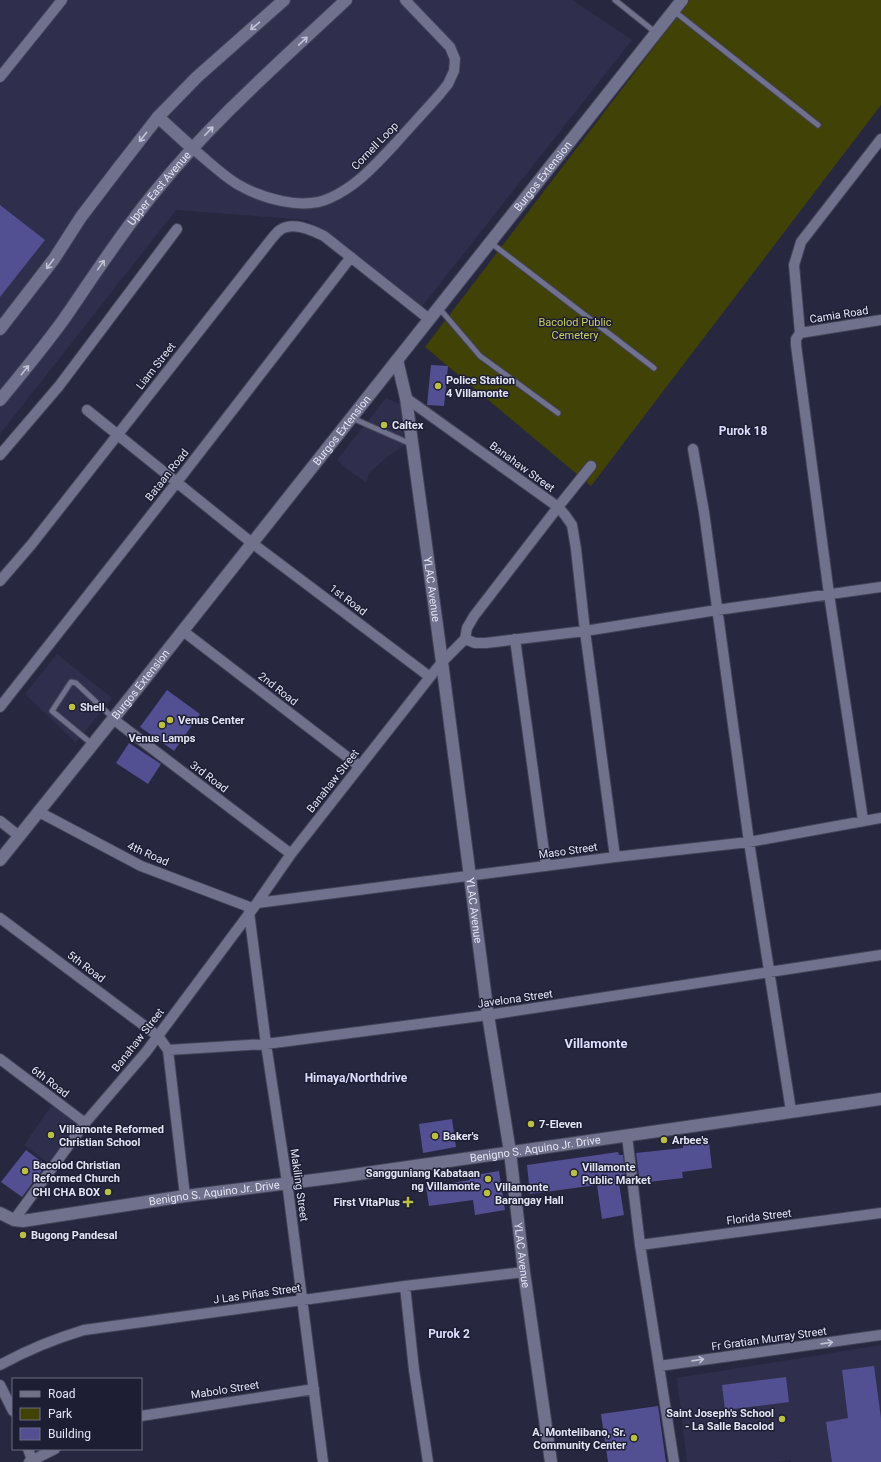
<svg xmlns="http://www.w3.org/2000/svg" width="881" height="1462" viewBox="0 0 881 1462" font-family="Roboto,sans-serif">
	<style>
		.built { fill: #2f2f4d }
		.green { fill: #404206 }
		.building { fill: #524f93 }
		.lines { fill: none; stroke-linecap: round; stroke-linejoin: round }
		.lane-casing { stroke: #434257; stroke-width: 7 }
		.street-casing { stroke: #434257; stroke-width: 12 }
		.secondary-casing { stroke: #434257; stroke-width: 14 }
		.lane { stroke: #70718d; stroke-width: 5 }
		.street { stroke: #70718d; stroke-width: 10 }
		.secondary { stroke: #70718d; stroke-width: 12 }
		.oneway { stroke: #c0c2d5 }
		.poi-dot { fill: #bbc044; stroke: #1d1d34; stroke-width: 1.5 }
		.labels { text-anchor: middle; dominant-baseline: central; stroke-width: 3; stroke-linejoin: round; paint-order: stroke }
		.street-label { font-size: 11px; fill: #e3e4f4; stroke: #1d1d34 }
		.park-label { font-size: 11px; fill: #cacf5c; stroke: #1d1d34 }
		.poi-label { font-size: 11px; font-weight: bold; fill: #e3e4f4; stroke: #1d1d34; text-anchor: start }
		.neighbourhood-label { font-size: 12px; font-weight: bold; fill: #dcdefe; stroke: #1d1d34 }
		.quarter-label { font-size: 13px; font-weight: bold; fill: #dcdefe; stroke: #1d1d34 }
	</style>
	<rect width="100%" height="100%" fill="#27273f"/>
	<path class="built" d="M0,0H572L632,40L420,309L308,220L176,210L0,434Z
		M386,398L400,404L404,446L388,456L369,473L366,482L348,470L337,460Z
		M57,654L112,698L76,743L25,694Z
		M52,1105L79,1124L50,1164L24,1145Z
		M881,1345V1462H791V1460L777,1462H687L677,1378Z"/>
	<path class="green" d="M690,0H881V105L591,486L425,347Z"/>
	<path class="building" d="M0,205L45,240L0,297Z
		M431,365L448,366L444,406L427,405Z
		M167,690L200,714L174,751L140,727Z
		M129,743L161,764L148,784L116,763Z
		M452,1119L456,1147L423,1153L419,1124Z
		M709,1142L712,1168L682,1172L683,1178L640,1183L636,1153L683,1148V1145Z
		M26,1150L46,1165L22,1197L1,1182Z
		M618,1152L619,1155H623L626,1182L619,1183L624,1215L602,1219L597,1185L530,1194L527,1165Z
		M499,1171L505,1210L475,1215L473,1200L429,1206L426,1187L470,1180L469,1176Z
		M874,1366L881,1418V1462H832L826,1422L848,1418L842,1370Z
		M786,1377L789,1402L725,1410L722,1385Z
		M658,1406L666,1462H608L601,1414Z"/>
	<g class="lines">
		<g class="lane-casing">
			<path id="lane" d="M615,0L655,32
				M674,11L818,125
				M491,243L654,368
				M439,308L480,356L558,413
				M352,418L411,444
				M92,744L52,711L71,682L76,683L113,718"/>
		</g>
		<g class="street-casing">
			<path id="street" d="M0,77L62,0
				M192,148C207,160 221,174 237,184C261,198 303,211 330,198C357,186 375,165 395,144C410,127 425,111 440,94L448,84L454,71L455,59L450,47L405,0
				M800,333L881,320
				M87,410L252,543L430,677
				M693,449L704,512L749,842L791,1111
				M0,455L59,386L177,229
				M591,466L558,507L565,515L572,525L576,549L585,631L615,857
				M0,581L31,545L273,237C275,235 277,232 280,230C292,221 312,230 324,236L429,319
				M183,631L359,766
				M465,639L475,643H486L585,631L717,610L881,587
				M515,639L546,866
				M0,707L177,482L351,257
				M113,719L291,854
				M39,812L141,866L252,908
				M863,820L829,594L796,345V339L800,333L794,265L801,242L881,139
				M0,821L19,836
				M257,903L615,857L749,842L881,818
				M249,912L266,1044L287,1182L323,1462
				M0,918L158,1036L168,1050L266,1044L488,1015L881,955
				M168,1050L185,1196
				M0,1059L85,1123
				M627,1136L640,1245L674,1462
				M14,1220L85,1123L146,1052L257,903L291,854L430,677L442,662L465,639L467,628L474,616L558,507L406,398
				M640,1245L881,1213
				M405,1286L414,1370L428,1462
				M0,1365C27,1350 54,1339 84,1330L405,1286L524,1272
				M659,1366L881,1335
				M0,1385L13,1411
				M141,1416L314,1389
				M28,1449L33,1462
				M29,1462L55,1449"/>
		</g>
		<g class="secondary-casing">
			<g id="secondary">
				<path d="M158,117L192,148"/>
				<path d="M0,329L54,259L81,217L116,171L158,117L197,77L284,0"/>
				<path id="s1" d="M397,360L406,398L442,662L488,1015L510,1152L524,1272L551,1462"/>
				<path id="s2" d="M0,400C22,373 44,347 64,319C93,277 121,233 154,193C211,122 280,62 346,0"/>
				<path id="s3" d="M0,860L113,719L682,0"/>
				<path id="s4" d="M0,1213L14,1220L23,1221L185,1196L338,1177L881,1099"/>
			</g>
		</g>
		<use href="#lane" class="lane"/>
		<use href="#street" class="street"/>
		<use href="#secondary" class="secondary"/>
	</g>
	<defs><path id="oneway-shaft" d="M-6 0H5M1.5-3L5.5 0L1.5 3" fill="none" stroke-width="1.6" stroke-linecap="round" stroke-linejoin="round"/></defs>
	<g class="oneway">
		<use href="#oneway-shaft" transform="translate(255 26) rotate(140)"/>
		<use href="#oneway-shaft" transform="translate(303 41) rotate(-43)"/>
		<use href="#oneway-shaft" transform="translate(209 131) rotate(-46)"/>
		<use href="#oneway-shaft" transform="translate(143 137) rotate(128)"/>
		<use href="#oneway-shaft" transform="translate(50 264) rotate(127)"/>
		<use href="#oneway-shaft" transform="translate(101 265) rotate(-55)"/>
		<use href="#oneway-shaft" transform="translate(25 370) rotate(-51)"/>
		<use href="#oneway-shaft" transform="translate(827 1343) rotate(-8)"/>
		<use href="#oneway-shaft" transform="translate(698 1360) rotate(-8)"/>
	</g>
	<g class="poi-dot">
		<circle cx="438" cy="386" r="4"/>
		<circle cx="384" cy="425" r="4"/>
		<circle cx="72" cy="707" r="4"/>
		<circle cx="170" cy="720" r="4"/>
		<circle cx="162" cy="725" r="4"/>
		<circle cx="531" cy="1124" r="4"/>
		<circle cx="51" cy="1135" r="4"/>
		<circle cx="435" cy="1136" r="4"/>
		<circle cx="664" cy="1140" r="4"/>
		<circle cx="25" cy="1171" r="4"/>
		<circle cx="574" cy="1173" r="4"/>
		<circle cx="488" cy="1179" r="4"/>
		<circle cx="108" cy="1192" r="4"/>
		<circle cx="487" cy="1193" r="4"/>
		<path d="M406 1196h4v4h4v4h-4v4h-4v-4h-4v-4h4z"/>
		<circle cx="23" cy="1235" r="4"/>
		<circle cx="782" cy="1419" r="4"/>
		<circle cx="634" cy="1438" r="4"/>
	</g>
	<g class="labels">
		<g class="street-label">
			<text transform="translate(375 146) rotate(-46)">Cornell Loop</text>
			<text stroke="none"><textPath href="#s3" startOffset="873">Burgos Extension</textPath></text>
			<text stroke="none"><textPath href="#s2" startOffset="265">Upper East Avenue</textPath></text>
			<text transform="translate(839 315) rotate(-9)">Camia Road</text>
			<text transform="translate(156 366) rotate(-52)">Liam Street</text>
			<text stroke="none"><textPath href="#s3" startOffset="549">Burgos Extension</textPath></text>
			<text transform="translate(522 467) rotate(36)">Banahaw Street</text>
			<text transform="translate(167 475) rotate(-52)">Bataan Road</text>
			<text stroke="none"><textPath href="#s1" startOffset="232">YLAC Avenue</textPath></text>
			<text transform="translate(348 600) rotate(37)">1st Road</text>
			<text stroke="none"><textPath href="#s3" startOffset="225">Burgos Extension</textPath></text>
			<text transform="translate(278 689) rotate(38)">2nd Road</text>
			<text transform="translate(209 777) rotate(37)">3rd Road</text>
			<text transform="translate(333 781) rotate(-52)">Banahaw Street</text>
			<text transform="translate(568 851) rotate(-8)">Maso Street</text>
			<text transform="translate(148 854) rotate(24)">4th Road</text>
			<text stroke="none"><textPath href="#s1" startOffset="556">YLAC Avenue</textPath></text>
			<text transform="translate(86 967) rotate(37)">5th Road</text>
			<text transform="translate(515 999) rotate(-8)">Javelona Street</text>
			<text transform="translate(138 1040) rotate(-52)">Banahaw Street</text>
			<text transform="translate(50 1082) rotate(37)">6th Road</text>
			<text stroke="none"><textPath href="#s4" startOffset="542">Benigno S. Aquino Jr. Drive</textPath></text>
			<text transform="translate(299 1185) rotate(82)">Makiling Street</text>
			<text stroke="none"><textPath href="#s4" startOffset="218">Benigno S. Aquino Jr. Drive</textPath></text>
			<text transform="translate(759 1217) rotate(-7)">Florida Street</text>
			<text stroke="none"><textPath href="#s1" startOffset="904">YLAC Avenue</textPath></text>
			<text transform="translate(257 1294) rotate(-8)">J Las Piñas Street</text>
			<text transform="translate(769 1339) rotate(-8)">Fr Gratian Murray Street</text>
			<text transform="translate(225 1390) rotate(-9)">Mabolo Street</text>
		</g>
		<g class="park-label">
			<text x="575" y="322">Bacolod Public<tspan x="575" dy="13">Cemetery</tspan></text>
		</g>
		<g class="poi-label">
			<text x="446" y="380">Police Station<tspan x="446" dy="13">4 Villamonte</tspan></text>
			<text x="392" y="425">Caltex</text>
			<text x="80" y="707">Shell</text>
			<text x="178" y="720">Venus Center</text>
			<text x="162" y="738" text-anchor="middle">Venus Lamps</text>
			<text x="539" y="1124">7-Eleven</text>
			<text x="59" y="1129">Villamonte Reformed<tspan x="59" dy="13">Christian School</tspan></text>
			<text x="443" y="1136">Baker's</text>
			<text x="672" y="1140">Arbee's</text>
			<text x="33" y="1165">Bacolod Christian<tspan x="33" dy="13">Reformed Church</tspan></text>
			<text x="582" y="1167">Villamonte<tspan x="582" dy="13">Public Market</tspan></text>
			<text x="480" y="1173" text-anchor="end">Sangguniang Kabataan<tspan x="480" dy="13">ng Villamonte</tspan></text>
			<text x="495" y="1187">Villamonte<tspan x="495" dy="13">Barangay Hall</tspan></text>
			<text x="100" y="1192" text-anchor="end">CHI CHA BOX</text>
			<text x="400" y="1202" text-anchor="end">First VitaPlus</text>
			<text x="31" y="1235">Bugong Pandesal</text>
			<text x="774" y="1413" text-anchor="end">Saint Joseph's School<tspan x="774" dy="13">- La Salle Bacolod</tspan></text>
			<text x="626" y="1432" text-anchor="end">A. Montelibano, Sr.<tspan x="626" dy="13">Community Center</tspan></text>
		</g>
		<g class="neighbourhood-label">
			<text x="743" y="431">Purok 18</text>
			<text x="356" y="1078">Himaya/Northdrive</text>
			<text x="449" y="1334">Purok 2</text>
		</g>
		<g class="quarter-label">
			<text x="596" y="1043">Villamonte</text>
		</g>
	</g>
	<rect x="12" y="1378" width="130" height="72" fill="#1d1d34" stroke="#6c6d81"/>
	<rect x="20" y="1391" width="20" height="6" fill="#70718d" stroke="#6c6d81"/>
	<text x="48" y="1398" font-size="12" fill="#e3e4f4">Road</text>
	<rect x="20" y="1408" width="20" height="12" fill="#404206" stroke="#6c6d81"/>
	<text x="48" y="1418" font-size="12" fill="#e3e4f4">Park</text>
	<rect x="20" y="1428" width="20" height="12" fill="#524f93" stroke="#6c6d81"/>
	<text x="48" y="1438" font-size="12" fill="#e3e4f4">Building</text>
</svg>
